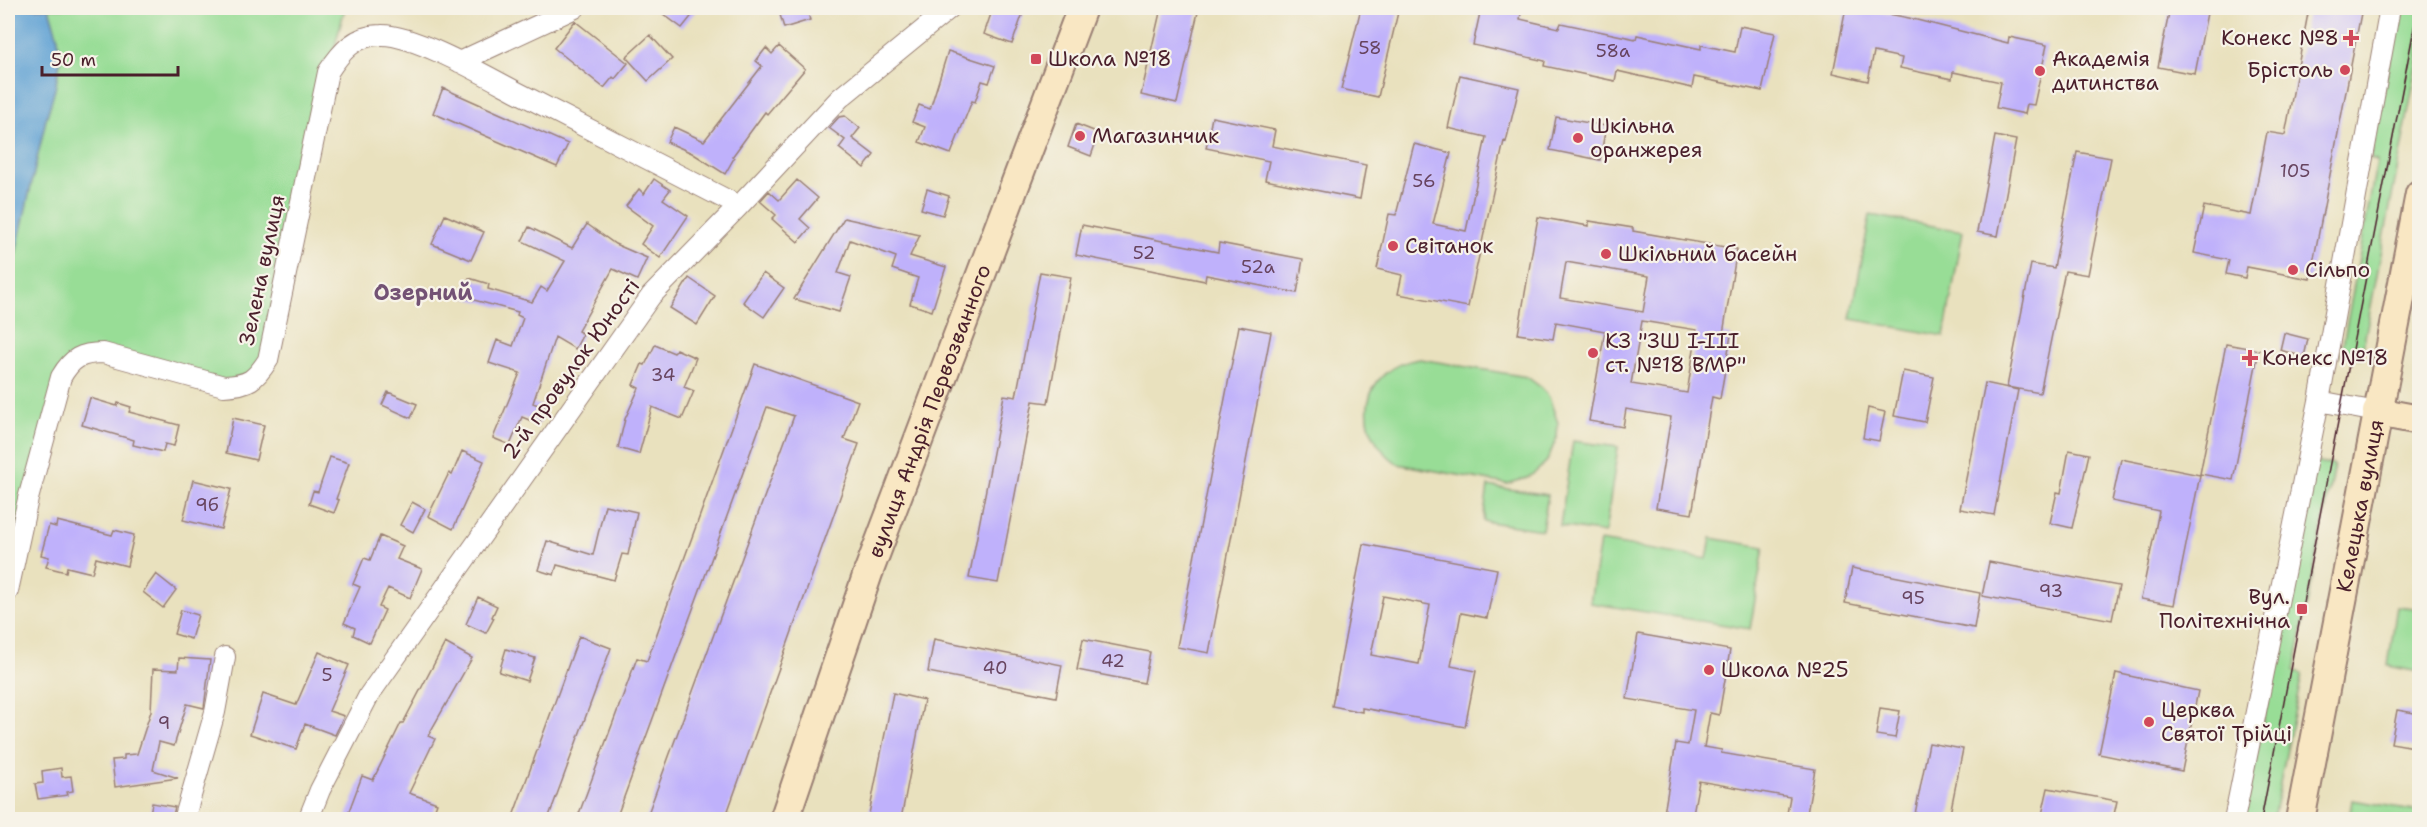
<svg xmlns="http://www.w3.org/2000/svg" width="2427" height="827" viewBox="0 0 2427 827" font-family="'Shantell Sans',sans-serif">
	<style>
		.green { fill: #98dd96; stroke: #717e60; stroke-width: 1.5 }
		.water { fill: #60a2d4; stroke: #556080; stroke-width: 1.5 }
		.building { fill: #bfb1fb; fill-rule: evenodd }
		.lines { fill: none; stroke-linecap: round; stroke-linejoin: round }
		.street-casing { stroke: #9a8074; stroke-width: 22 }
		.secondary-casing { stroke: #9a8074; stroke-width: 32 }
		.street { stroke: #fff; stroke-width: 20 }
		.secondary { stroke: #f9e7c3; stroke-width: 28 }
		.tram { stroke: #4a1f2b; stroke-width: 1.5 }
		.poi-dot { fill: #d1495b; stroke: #f7f3e8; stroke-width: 2 }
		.labels { text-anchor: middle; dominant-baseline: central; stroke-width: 4.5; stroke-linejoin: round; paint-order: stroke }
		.number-label { font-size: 18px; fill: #67445f }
		.poi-label { font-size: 21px; fill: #4a1f2b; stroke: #f7f3e8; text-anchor: start }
		.street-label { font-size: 21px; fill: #4a1f2b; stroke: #f7f3e8 }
		.neighbourhood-label { font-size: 22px; font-weight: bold; fill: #735274; stroke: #f7f3e8 }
	</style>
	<rect width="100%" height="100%" fill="#f7f3e8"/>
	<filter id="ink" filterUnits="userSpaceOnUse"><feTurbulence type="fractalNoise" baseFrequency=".0167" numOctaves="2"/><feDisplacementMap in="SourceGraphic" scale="12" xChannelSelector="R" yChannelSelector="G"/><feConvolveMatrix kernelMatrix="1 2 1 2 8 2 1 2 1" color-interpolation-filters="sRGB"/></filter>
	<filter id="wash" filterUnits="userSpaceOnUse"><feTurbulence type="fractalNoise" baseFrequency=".008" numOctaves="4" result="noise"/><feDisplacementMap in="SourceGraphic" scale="24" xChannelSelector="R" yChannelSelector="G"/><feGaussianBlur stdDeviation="1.35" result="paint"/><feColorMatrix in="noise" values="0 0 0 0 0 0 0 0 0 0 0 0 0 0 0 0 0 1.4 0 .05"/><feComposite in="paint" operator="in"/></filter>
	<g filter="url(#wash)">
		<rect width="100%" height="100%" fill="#e9e1be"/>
		<path class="green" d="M49,8H345L328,72L268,360L242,385L103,353L69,363L8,591V288L46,119L55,89L60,62L58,39Z
			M2399,8H2419V56L2361,358L2341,355L2377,161L2371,159Z
			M1870,215L1963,231L1944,336L1851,319Z
			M1420,359L1527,377L1542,388L1549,397L1558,423L1557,437L1547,461L1537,471L1527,478L1507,484L1398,464C1350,431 1360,367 1420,359Z
			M1573,441L1618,447L1605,533L1560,526Z
			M2314,461L2334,465L2294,672L2302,674L2273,819L2244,820Z
			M1488,486L1548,495L1542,530L1483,521Z
			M1711,538L1764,547L1750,629L1590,603L1600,541L1707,559Z
			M2397,606L2419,609V672L2388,666Z
			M2352,800L2419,811V819H2349Z"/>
		<path class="water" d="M8,8H49L58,39L60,62L55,89L46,119L8,288Z"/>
		<g id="blocks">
			<path class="building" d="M655,8H698L682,28Z
				M778,8H806L810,20L784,28Z
				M993,8H1008L1023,13L1012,44L984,34Z
				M1161,8H1199L1177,103L1141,95Z
				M1361,8H1399L1378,97L1341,89Z
				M1481,8H1522L1520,19L1559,28L1561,23L1636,39L1637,35L1701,49V45L1735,52L1740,26L1775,33L1762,91L1694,77L1692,88L1617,71L1615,81L1544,66L1545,61L1473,45Z
				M1846,8H1859L1909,18L2008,43L2009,37L2047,45L2034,105L2027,104L2025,114L1996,108L2001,82L1953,72L1952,79L1900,68L1902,58L1874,52L1868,81L1833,73Z
				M2170,8H2208L2195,74L2158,67Z
				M2309,8H2362L2310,279L2247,267L2245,278L2226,274L2229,260L2194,253L2204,206L2251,215L2267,132L2285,135Z
				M575,21L628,63L615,79L613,77L604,88L554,48Z
				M650,35L672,59L648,81L626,57Z
				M779,46L805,69L767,114L765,112L732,157L734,158L725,174L692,153L667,142L674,127L704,141L762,66L756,61L766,48L772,54Z
				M948,51L995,66L989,83L982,81L975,102L972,101L951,154L919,142L925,127L912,122L919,105L930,109Z
				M1460,75L1519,88L1506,142L1504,141L1468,307L1398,294L1402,275L1377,269L1389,214L1396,215L1414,144L1451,153L1433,224L1466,231L1486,137L1448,128Z
				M443,88L568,144L557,167L433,113Z
				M845,116L860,128L852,138L874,155L864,168L839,148L845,140L829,128L839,117Z
				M1212,117L1275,130L1272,146L1366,165L1360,199L1265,180L1269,161L1206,148Z
				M1556,117L1606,126L1600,160L1550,150Z
				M1076,124L1099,133L1091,156L1068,147Z
				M1995,136L2016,140L1998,236L1977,232Z
				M2077,152L2111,158L2088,275L2065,271L2040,393L2007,387L2031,264L2054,268Z
				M654,179L670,190L663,199L688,216L660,258L641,244L653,226L626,206L639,189L644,194Z
				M797,180L818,198L800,219L810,228L798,242L772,219L776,215L760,201L769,191L779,200Z
				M927,189L949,196L943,215L921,209Z
				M445,215L484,232L471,260L432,244Z
				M1538,217L1589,226V221L1633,228V231L1737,249L1723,334L1731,335L1720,399L1712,397L1692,514L1656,508L1671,417L1626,409L1623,427L1589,421L1605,331L1556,322L1553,339L1518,334ZM1566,262L1649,276L1643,312L1560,298ZM1642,321L1697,330L1687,393L1631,384Z
				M844,218L920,235L910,256L946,267L932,311L910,304L918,278L892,269L896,257L850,240L838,273L851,277L839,312L794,299Z
				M587,224L615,244L647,258L637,280L613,269L578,331L583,334L575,349L555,337L533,403L546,408L539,424L522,417L510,445L493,438L520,373L489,363L497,340L513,346L523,318L517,315L518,312L463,297L469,278L489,284L488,289L532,302L541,287L547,291L565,261L522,241L529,227L572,248Z
				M1082,225L1218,252L1219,243L1303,259L1297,293L1206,275L1205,281L1076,255Z
				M1040,272L1071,277L1048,403L1033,401L998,583L969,578L1004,395L1016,397Z
				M763,273L784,288L764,317L743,302Z
				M689,278L715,296L697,325L670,308Z
				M1239,326L1271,332L1209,653L1177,647Z
				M2284,333L2308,339L2304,357L2280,350Z
				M2226,344L2259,350L2233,480L2200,474Z
				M655,345L674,353L676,349L696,358L684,387L694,391L682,419L652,407L639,454L618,448L625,419L639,388L633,385L642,364L645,365Z
				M755,364L858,401L844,439L859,444L725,819H646L794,416L767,407L616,819H577L637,658L647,661Z
				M1903,371L1934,377L1925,422L1894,416Z
				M1985,383L2018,390L1994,515L1960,509Z
				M388,392L417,404L411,418L382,405Z
				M90,398L117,406L118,403L131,407L129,412L179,425L174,446L165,444L163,452L133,445L134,440L82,425Z
				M1868,408L1885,412L1879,441L1863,438Z
				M233,418L264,425L256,460L226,453Z
				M2069,450L2089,454L2072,528L2050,523L2057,492L2061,493Z
				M462,451L484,461L453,529L428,516L449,473L452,475Z
				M330,457L349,463L336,499L339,500L334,513L309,504L313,491L318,492Z
				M2121,459L2200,475L2174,605L2141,599L2159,511L2112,501Z
				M193,480L231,489L221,529L183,520Z
				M412,502L425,509L413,532L400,525Z
				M605,505L637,512L628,555L622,554L614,580L557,565L554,575L538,570L547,541L593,555Z
				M57,521L112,535L114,530L134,535L127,566L96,558L92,573L67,567L66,572L46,567L49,557L41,555L49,525L56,527Z
				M380,536L403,546L397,559L422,569L410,598L388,588L379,607L385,610L370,643L353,635L355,628L344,623L360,587L353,584L364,558L370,560Z
				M1363,544L1497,569L1487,618L1461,613L1451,666L1476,671L1465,727L1362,708V712L1332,706ZM1383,596L1430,605L1419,664L1371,655Z
				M1989,562L2119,586L2112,620L1982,596Z
				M1852,568L1980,593L1974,628L1845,603Z
				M156,574L176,590L163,608L143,592Z
				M478,597L497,606L492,617L494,618L486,633L466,624Z
				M181,610L198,615L191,639L174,634Z
				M1638,634L1730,650L1719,715L1710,713L1704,747L1722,750L1721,753L1815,769L1806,819H1786L1790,797L1699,781L1692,819H1663L1676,743L1688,745L1694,710L1627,699Z
				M579,636L611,648L548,819H512Z
				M934,639L1062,665L1056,697L928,672Z
				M1083,639L1150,652L1144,683L1077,670Z
				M445,643L472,658L428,736L435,739L409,793L437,803L431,819H346L362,776L373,780L401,723H403Z
				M506,649L535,658L527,681L499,672Z
				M319,652L349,665L329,711L344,716L335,735L305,724L296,749L250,734L263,694L296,705Z
				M179,658L210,660L204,708L187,704L174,746L159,742L153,770L178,778L115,787L112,760L124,759V755L137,754L151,711L153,669L178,670Z
				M2116,673L2198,691L2182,771L2099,754Z
				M893,693L924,700L901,819H868Z
				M1880,708L1900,711L1895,738L1876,735Z
				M2397,710L2420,714V748L2391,743Z
				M1929,743L1963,749L1949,819H1914Z
				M61,768L62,777L71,776L73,791L67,792L68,795L38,799L35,784L43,783L42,771Z
				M2048,788L2117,801L2113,819H2041Z
				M152,803L175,807L172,819H149Z"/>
		</g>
	</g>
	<g filter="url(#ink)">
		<use href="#blocks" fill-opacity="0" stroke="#9a8074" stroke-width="1.5"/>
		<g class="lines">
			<g class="street-casing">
				<path id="street" d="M459,62L575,8
					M2319,401L2377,412
					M8,591L28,499L61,377C72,358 81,353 103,353L224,386C249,385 255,380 268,360L328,72C341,52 355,35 381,35C413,34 485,75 515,91C590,129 664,168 739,206
					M184,820L215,712L225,657
					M308,820L320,790L369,695L651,296L739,206L840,98L950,8
					M2234,820L2319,401L2390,8"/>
			</g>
			<g class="secondary-casing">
				<g id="secondary">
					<path d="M2377,412L2420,420"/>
					<path id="s1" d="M784,820L868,573L1082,8"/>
					<path id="s2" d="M2300,820L2420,194"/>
				</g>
			</g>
			<use href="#street" class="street"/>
			<use href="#secondary" class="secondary"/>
			<path class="tram" d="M2261,820L2418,8"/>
		</g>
	</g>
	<g class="poi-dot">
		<path d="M2348 29h6v6h6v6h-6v6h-6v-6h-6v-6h6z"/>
		<rect x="1030" y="53" width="12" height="12" rx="3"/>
		<circle cx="2345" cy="70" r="6"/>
		<circle cx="2040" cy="71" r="6"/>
		<circle cx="1080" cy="136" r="6"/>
		<circle cx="1578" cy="138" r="6"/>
		<circle cx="1393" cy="246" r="6"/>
		<circle cx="1606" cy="254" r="6"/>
		<circle cx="2293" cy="270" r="6"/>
		<circle cx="1593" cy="353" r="6"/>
		<path d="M2247 349h6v6h6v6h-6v6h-6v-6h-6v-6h6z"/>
		<rect x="2296" y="603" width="12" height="12" rx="3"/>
		<circle cx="1709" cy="670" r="6"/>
		<circle cx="2149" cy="722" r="6"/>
	</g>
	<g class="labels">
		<g class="number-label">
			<text x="1370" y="48">58</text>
			<text x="1613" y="51">58а</text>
			<text x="2295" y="171">105</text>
			<text x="1424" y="181">56</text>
			<text x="1144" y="253">52</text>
			<text x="1258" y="267">52а</text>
			<text x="663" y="375">34</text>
			<text x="207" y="505">9б</text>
			<text x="2051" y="591">93</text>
			<text x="1913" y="598">95</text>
			<text x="1113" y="661">42</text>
			<text x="995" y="668">40</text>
			<text x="327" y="675">5</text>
			<text x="164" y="723">9</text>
		</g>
		<g class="poi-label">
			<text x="2339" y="38" text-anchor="end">Конекс №8</text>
			<text x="1048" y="59">Школа №18</text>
			<text x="2052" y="59">Академія<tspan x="2052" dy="24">дитинства</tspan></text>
			<text x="2333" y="70" text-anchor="end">Брістоль</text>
			<text x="1590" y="126">Шкільна<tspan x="1590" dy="24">оранжерея</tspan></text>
			<text x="1092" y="136">Магазинчик</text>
			<text x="1405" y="246">Світанок</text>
			<text x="1618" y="254">Шкільний басейн</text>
			<text x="2305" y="270">Сільпо</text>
			<text x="1605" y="341">КЗ "ЗШ І-ІІІ<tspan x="1605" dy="24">ст. №18 ВМР"</tspan></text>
			<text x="2262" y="358">Конекс №18</text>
			<text x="2290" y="597" text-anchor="end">Вул.<tspan x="2290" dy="24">Політехнічна</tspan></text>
			<text x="1721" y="670">Школа №25</text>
			<text x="2161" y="710">Церква<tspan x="2161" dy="24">Святої Трійці</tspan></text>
		</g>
		<g class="street-label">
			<text transform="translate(262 270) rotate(-78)">Зелена вулиця</text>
			<text transform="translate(571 369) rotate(-54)">2-й провулок Юності</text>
			<text stroke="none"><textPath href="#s1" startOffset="434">вулиця Андрія Первозванного</textPath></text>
			<text stroke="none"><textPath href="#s2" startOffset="320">Келецька вулиця</textPath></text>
		</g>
		<g class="neighbourhood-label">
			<text x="423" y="292">Озерний</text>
		</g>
	</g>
	<rect width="2427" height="827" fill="none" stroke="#f7f3e8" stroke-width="30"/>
	<path d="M42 66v9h136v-9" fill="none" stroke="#4a1f2b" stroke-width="3"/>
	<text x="51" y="66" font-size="18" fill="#4a1f2b" stroke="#f7f3e8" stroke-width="4.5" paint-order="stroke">50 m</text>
</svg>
